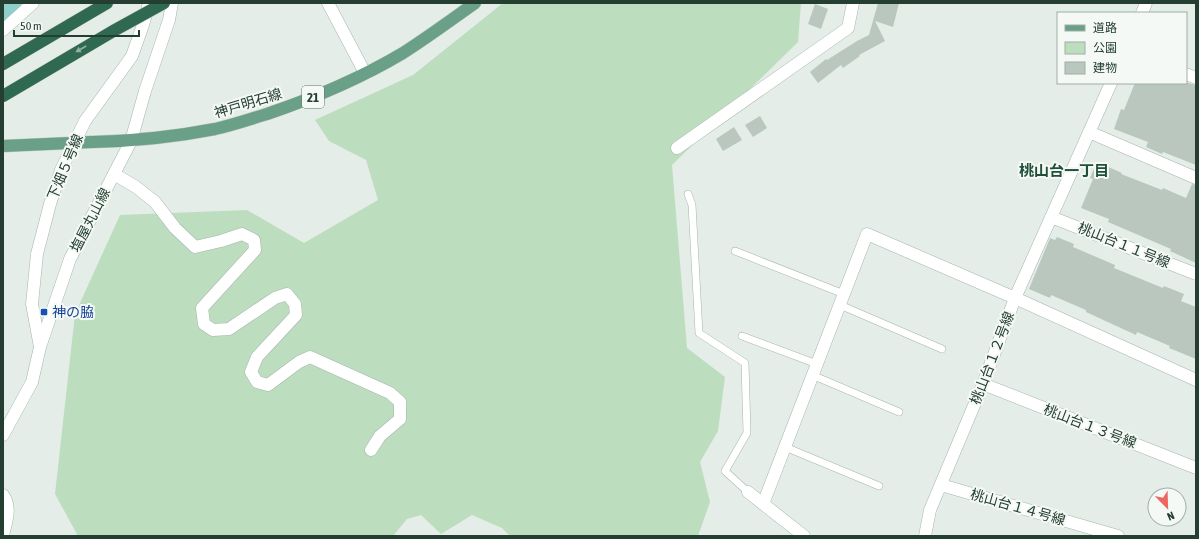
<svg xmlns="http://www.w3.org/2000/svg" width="1199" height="539" viewBox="0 0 1199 539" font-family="'Asap Condensed','Noto Sans JP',sans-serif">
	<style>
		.green { fill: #bdddbf }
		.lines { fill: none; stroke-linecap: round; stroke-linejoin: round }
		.river { stroke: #8ecfcb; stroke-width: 30 }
		.building { fill: #b9c7bf }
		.lane-casing { stroke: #a7b5ad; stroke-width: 8 }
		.street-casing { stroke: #a7b5ad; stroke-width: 13 }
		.secondary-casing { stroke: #a2b8ac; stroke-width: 13 }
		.primary-casing { stroke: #c2c9c5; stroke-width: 13 }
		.highway-casing { stroke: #c2c9c5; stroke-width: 13 }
		.lane { stroke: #fff; stroke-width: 7 }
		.street { stroke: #fff; stroke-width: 12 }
		.secondary { stroke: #fff; stroke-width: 12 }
		.primary { stroke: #6aa087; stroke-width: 12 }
		.highway { stroke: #306951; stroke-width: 12 }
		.primary-bridge-casing { stroke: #c2c9c5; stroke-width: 13; stroke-linecap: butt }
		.highway-bridge-casing { stroke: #c2c9c5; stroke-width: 13; stroke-linecap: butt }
		.primary-bridge { stroke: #6aa087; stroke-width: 12 }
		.highway-bridge { stroke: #306951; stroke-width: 12 }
		.oneway { fill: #92b1a3 }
		.transit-dot { fill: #1a4fb4; stroke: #f4f9f5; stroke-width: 1.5 }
		.labels { text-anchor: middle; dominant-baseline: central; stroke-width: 4; stroke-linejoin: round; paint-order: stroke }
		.shield { fill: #f4f9f5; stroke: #62766c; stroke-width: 1 }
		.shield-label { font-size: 13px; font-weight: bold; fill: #243e31 }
		.street-label { font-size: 14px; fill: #243e31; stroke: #f4f9f5 }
		.transit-label { font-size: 14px; fill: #164399; stroke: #f4f9f5; text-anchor: start }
		.neighbourhood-label { font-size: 15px; font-weight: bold; fill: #204f3a; stroke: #f4f9f5 }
	</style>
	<rect width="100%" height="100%" fill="#e4ede7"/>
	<path class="green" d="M503,3H801L798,42L672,165L687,348L725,377L718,431L700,462L710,502L698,536H510L502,528L472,515L441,534L421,515L407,519L393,536H78L55,494L75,314L120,215L247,210L304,243L378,200L366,160L329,141L315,120L413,75Z"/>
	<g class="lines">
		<path class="river" d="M3,6L6,3"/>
	</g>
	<path class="building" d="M878,3H899L893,27L875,21L885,41L859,55L860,56L843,68L841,65L818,83L810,72L826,59L827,60L857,41L869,35Z
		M815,4L828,9L821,29L808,24Z
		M1135,83H1188L1196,85V165L1163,152L1162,154L1146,147L1148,142L1114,129L1121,109L1124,110Z
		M760,116L767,128L753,137L745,125Z
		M734,127L742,140L723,151L716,139Z
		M1097,162L1122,173L1121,174L1162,190L1163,188L1186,198L1192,184L1196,185V263L1170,251L1171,249L1108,222L1109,219L1081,208L1093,179L1090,178Z
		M1057,237L1074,244L1073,247L1115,265L1114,268L1163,288L1164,286L1184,294L1181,301L1196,307V359L1169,348L1170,346L1137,332L1136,335L1112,324L1086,312V310L1051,295L1050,298L1029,289L1050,238L1055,240Z"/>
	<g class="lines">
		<g class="lane-casing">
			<path id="lane" d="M688,194L692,205L699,333L745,363L747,433L725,471L748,492
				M735,251L844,294
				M840,305L942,349
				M742,336L817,364
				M812,375L899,412
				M785,447L879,486"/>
		</g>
		<g class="street-casing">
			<path id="street" d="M328,3L365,73
				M1142,13L1146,3
				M3,30L33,3
				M1186,74L1196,78
				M1089,132L1196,178
				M131,141L145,91L169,20L172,3
				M677,148L848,28L853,3
				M114,174L136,187L155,202L175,228L195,247L221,241L242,234L254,240L255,250L202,308L204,324L213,330L229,329L275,298L287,294L295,304L296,315L257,357L251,372L257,382L268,385L299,362L310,357L390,393L400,402V419L380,436L371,450
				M1051,217L1196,274
				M40,347L32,304L37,254L50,204L61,170L85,121L132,56L143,25L149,3
				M983,384L1196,468
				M941,485L1118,536
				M748,492L804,536
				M763,504L867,234L1015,298L1111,83
				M925,536L930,510L983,384L1015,298L1196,380"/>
		</g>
		<g class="secondary-casing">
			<path id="secondary" d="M3,435L32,382L40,347L70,259L131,141
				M3,495C12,507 6,523 3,535"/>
		</g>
		<g class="primary-casing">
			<path id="primary" d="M92,142C134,141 174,137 215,129C233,125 250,119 267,114C314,98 361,78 403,53C428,37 451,20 475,3"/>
		</g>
		<g class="highway-casing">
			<path id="highway" d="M3,64L107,3"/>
		</g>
		<use href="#lane" class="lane"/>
		<use href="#street" class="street"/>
		<use href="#secondary" class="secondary"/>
		<use href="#primary" class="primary"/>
		<use href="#highway" class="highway"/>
		<g class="primary-bridge-casing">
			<path id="primary-bridge" d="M3,146L92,142"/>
		</g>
		<g class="highway-bridge-casing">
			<path id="highway-bridge" d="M3,96L115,30L164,3"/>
		</g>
		<use href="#primary-bridge" class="primary-bridge"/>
		<use href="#highway-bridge" class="highway-bridge"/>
	</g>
	<defs><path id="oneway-solid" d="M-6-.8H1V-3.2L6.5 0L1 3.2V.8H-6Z"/></defs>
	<use class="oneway" href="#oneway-solid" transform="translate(81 49) rotate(150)"/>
	<rect class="transit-dot" x="40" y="308" width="8" height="8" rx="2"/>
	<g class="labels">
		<rect class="shield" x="302" y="86" width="22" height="22" rx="3"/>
		<g class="shield-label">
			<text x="313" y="97">21</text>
		</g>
		<g class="street-label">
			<text transform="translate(248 103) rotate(-17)">神戸明石線</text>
			<text transform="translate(65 167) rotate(-67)">下畑５号線</text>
			<text transform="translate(90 220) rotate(-63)">塩屋丸山線</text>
			<text transform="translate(1124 245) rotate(22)">桃山台１１号線</text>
			<text transform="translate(992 358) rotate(-69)">桃山台１２号線</text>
			<text transform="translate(1090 426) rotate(21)">桃山台１３号線</text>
			<text transform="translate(1018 507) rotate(16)">桃山台１４号線</text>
		</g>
		<g class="transit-label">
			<text x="52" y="312">神の脇</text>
		</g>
		<g class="neighbourhood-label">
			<text x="1064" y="170">桃山台一丁目</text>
		</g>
	</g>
	<rect width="1199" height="539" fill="none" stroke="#243e31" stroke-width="8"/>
	<rect x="1057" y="12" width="130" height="72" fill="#f4f9f5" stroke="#a1aea7"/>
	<rect x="1065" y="25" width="20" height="6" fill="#6aa087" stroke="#a1aea7"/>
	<text x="1093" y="32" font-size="12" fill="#243e31">道路</text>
	<rect x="1065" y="42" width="20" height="12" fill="#bdddbf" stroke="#a1aea7"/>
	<text x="1093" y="52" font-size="12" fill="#243e31">公園</text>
	<rect x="1065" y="62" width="20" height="12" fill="#b9c7bf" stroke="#a1aea7"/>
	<text x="1093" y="72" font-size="12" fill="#243e31">建物</text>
	<g transform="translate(1167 507) rotate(157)"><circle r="19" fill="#f4f9f5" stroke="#a1aea7"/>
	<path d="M0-3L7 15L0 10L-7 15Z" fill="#ed6662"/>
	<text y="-6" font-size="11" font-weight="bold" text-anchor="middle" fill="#243e31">N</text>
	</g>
	<path d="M14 30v6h125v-6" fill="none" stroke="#243e31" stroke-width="2"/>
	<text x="20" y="30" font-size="12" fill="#243e31" stroke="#f4f9f5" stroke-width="3" paint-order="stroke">50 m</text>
</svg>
